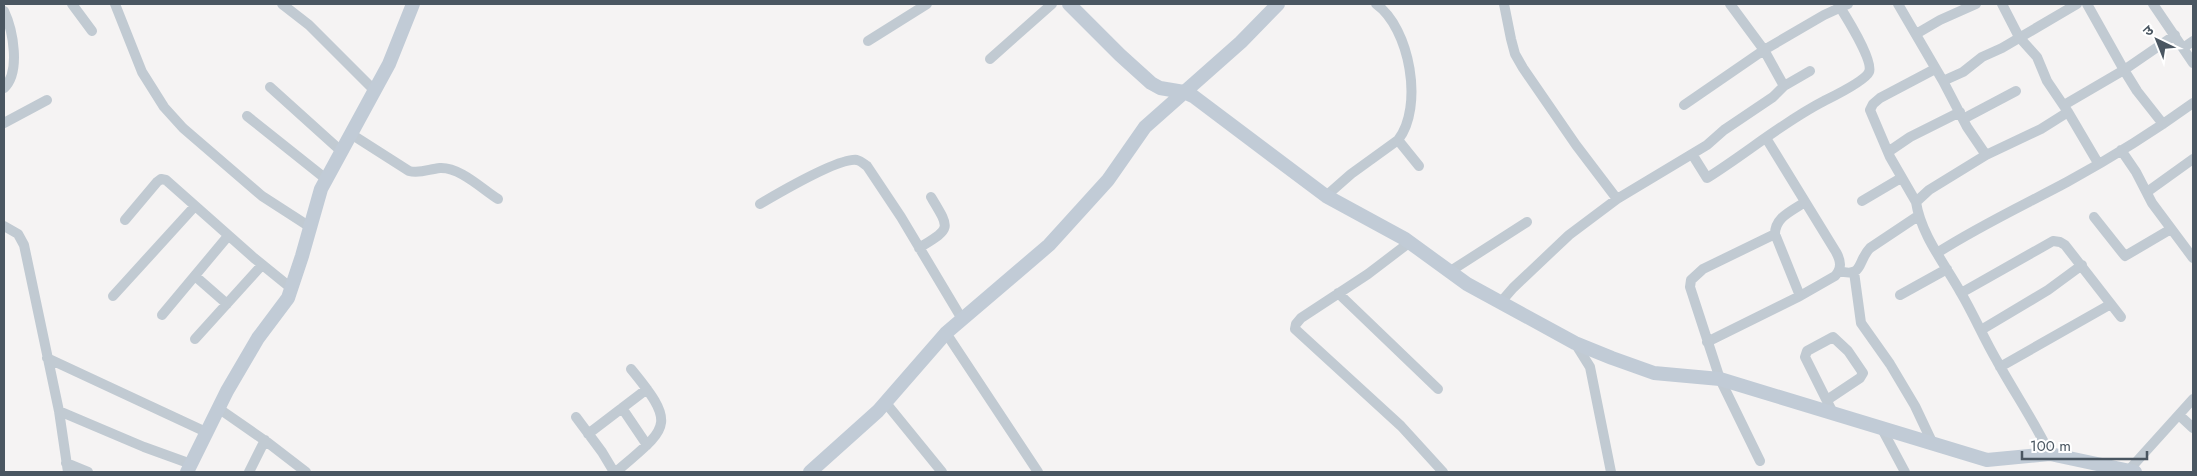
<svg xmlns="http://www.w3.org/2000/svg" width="2197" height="476" viewBox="0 0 2197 476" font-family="Jost,'Noto Sans Devanagari',sans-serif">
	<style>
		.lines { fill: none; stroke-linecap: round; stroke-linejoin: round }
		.street { stroke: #c1cad2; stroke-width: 10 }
		.secondary { stroke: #c1cbd6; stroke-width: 14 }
	</style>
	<rect width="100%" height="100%" fill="#f5f3f3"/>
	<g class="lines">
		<path class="street" d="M72,4L92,31
			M115,4L142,72L164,107L183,128L262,196L310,227
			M282,4L309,25L375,91
			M1504,4L1511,39L1515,54L1523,68L1576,145L1617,199
			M1898,4L1943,81L1967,127L1986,155L1929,190L1916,202C1921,235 1945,264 1961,293C1974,315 1984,339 1997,361C2014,392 2034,421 2050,454
			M2002,4L2019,37L2037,57L2047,81L2068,112L2098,163
			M2153,4L2193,63
			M4,11C13,30 21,72 4,88
			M1916,34L1940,20L1976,4
			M868,41L927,4
			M2183,48L2193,41
			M990,59L1052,4
			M1943,81L1963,72L1982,57L2002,48L2077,4
			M1784,86L1810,71
			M270,87L341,151
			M1684,105L1764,50L1824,15L1848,4
			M2064,105L2124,70L2087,4
			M247,116L326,179
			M1963,119L2016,91
			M4,123L47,100
			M2163,124L2137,91L2124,70L2175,35
			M351,134L409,171C420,174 429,169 440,168C460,167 482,189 498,199
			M1398,140L1419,166
			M2121,150L2136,172L2152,203L2193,258
			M1888,152L1910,137L1960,112
			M1692,154L1707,178C1747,153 1783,122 1824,101C1834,96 1865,81 1869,72C1874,61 1845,15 1838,4
			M1986,155L2041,129L2068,112
			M2147,192L2193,159
			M1326,196L1351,174L1398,140C1424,107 1410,28 1376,4
			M1862,201L1901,178
			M1916,202L1890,157L1870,110L1873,104L1880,98L1935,69
			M760,204C777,194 840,157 857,160C861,161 864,164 867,166L901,217L962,319
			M2094,217L2125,256L2171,229
			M125,220L157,182L161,179L166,180L254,258L291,288
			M4,226L18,234L24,245L59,411L68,472
			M1410,242L1368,274L1301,318L1296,324L1295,329L1401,426L1443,472
			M919,248C951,228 951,230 931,197
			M1937,253C1979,226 2024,205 2067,182C2111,158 2153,132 2193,103
			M1839,271C1864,278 1857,261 1870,248L1918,216
			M1449,272L1527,222
			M1854,272L1861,323L1890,364L1915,406L1932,442
			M195,276L227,304
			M1338,293L1438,389
			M1961,293L2053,241L2060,242L2065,245L2121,317
			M1900,295L1947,269
			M113,296L195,206
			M1800,296L1775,234C1775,217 1792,211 1805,202
			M1500,303L1513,288L1569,235L1617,199L1707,145L1724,130L1773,97L1784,86L1764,50L1730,4
			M162,315L228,236
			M1981,330L2048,290L2082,265
			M946,333L1038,472
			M195,339L262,265
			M1707,342L1800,296L1835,276C1842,268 1841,261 1836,252L1766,138
			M1575,343L1590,367L1611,472
			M47,358L206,432
			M2000,367L2111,304
			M1827,400L1860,378L1863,373L1848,351L1833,337L1807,351L1805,357L1834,415
			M885,402L942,472
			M218,408L267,442L306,472
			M622,408L647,445
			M59,411L144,447L191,464
			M2179,415L2193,428
			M576,417L602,452L614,472
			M1882,429L1905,472
			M588,434L647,389
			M1760,461L1720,379L1690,287L1691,280L1703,269L1775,234
			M66,463L88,472
			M2128,471L2193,399
			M249,472L265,440
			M616,472C668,427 678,426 631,369"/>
		<path class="secondary" d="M1069,4L1120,55L1151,83L1160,88L1184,92L1193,96L1326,196L1405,239L1467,284L1575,343L1612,358L1654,373L1720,379L1987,460L2050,454L2135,472
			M187,472L227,391L258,338L288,298L302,256L321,189L389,64L413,4
			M810,472L878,411L946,333L1049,245L1108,180L1145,127L1241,42L1278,4"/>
	</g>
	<rect width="2197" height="476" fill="none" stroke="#4a5661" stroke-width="10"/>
	<g transform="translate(2157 40) rotate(317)" stroke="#ffffff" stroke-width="4" paint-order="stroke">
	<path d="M0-4L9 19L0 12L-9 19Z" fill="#4a5661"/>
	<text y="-8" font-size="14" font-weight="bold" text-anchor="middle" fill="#4a5661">उ</text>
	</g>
	<path d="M2022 451v8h125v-8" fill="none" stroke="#4a5661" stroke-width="2.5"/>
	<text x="2030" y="451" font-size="15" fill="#4a5661" stroke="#ffffff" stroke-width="4" paint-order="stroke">100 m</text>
</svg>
